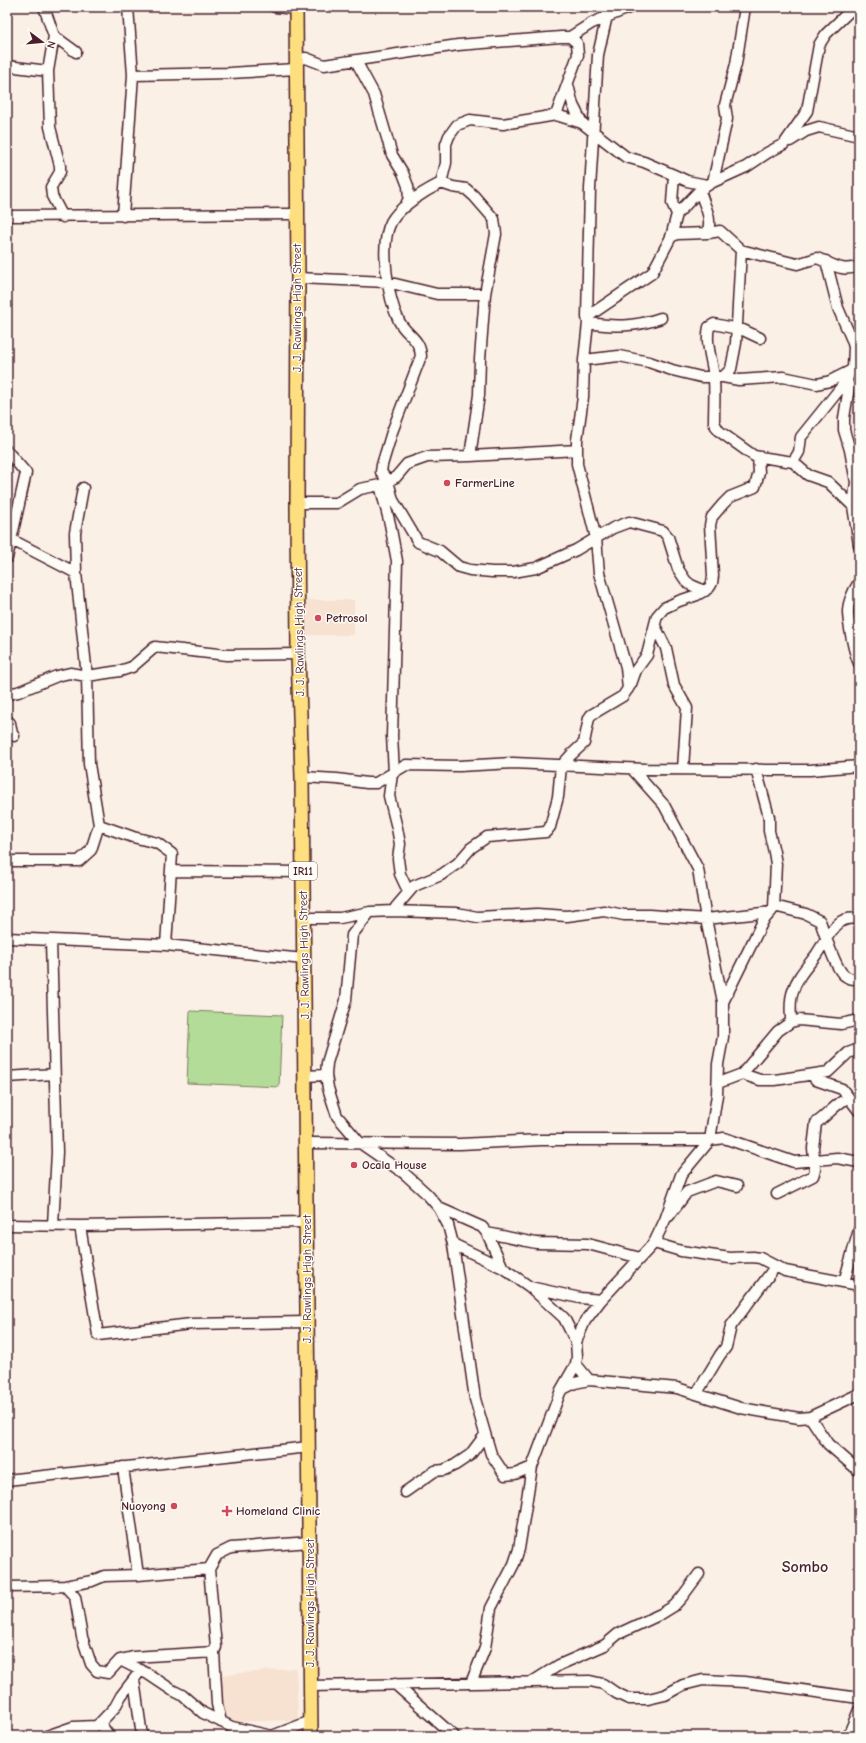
<svg xmlns="http://www.w3.org/2000/svg" width="866" height="1743" viewBox="0 0 866 1743" font-family="'Comic Neue',sans-serif">
	<style>
		.built { fill: #f7e1d1 }
		.green { fill: #b3dc99; stroke: #7e7e62 }
		.lines { fill: none; stroke-linecap: round; stroke-linejoin: round }
		.minor-casing { stroke: #4a1f2b; stroke-width: 13 }
		.major-casing { stroke: #4a1f2b; stroke-width: 16 }
		.minor { stroke: #fdfcf7; stroke-width: 10 }
		.major { stroke: #fedf80; stroke-width: 13 }
		.poi-dot { fill: #d1495b; stroke: #fdfcf7; stroke-width: 1.5 }
		.labels { text-anchor: middle; dominant-baseline: central; stroke-width: 3; stroke-linejoin: round; paint-order: stroke }
		.shield { fill: #fdfcf7; stroke: #806168; stroke-width: 1 }
		.shield-label { font-size: 11px; font-weight: bold; fill: #4a1f2b }
		.street-label { font-size: 12px; fill: #4a1f2b; stroke: #fdfcf7 }
		.poi-label { font-size: 12px; font-weight: bold; fill: #4a1f2b; stroke: #fdfcf7; text-anchor: start }
		.district-label { font-size: 16px; font-weight: bold; fill: #4a1f2b; stroke: #fdfcf7 }
	</style>
	<rect width="100%" height="100%" fill="#faf0e6"/>
	<filter id="ink" filterUnits="userSpaceOnUse"><feTurbulence type="fractalNoise" baseFrequency=".025" numOctaves="2"/><feDisplacementMap in="SourceGraphic" scale="8" xChannelSelector="R" yChannelSelector="G"/><feConvolveMatrix kernelMatrix="1 2 1 2 8 2 1 2 1" color-interpolation-filters="sRGB"/></filter>
	<g filter="url(#ink)">
		<path class="built" d="M303,600H354V635H302Z
			M296,1668L298,1720L223,1722L222,1675Z"/>
		<path class="green" d="M190,1011L282,1015L279,1087L187,1083Z"/>
		<g class="lines">
			<g class="minor-casing">
				<path id="minor" d="M44,7L54,36L76,52
					M275,7L296,9
					M54,36L48,71L50,127L60,166V172L51,187L52,196L63,217
					M570,37L592,23L631,7
					M296,59L306,58L324,65L458,45L561,37H570L577,43L578,55L556,115
					M356,61L374,94L392,155L403,173L408,186L409,198L405,207
					M7,66L48,71
					M133,75L230,73L296,69
					M568,85L573,105L582,123
					M790,141L806,131L819,127L859,136
					M674,175L644,162L626,157L582,123L556,115L503,124L470,120L457,125L449,136L446,144V163L441,183C425,191 400,206 391,222C379,245 388,299 399,321C406,335 420,338 421,356L392,432L382,465L381,472L388,481L393,500L418,542L440,551L459,567L470,570L492,572H513L536,568L576,550L613,528L629,522L663,531L668,537L678,569L686,581L691,585L705,591
					M713,182L727,119L725,105L736,64L745,7
					M441,183L453,187L466,189L474,196L494,219L496,234L485,294L480,359L479,395L470,456
					M700,190C704,207 712,214 708,233
					M677,214L672,203L674,175L687,181L707,185
					M7,216L297,214
					M123,216L133,75L128,7
					M671,237L677,234L708,233L720,231L741,250L760,255L797,264L817,258C833,264 842,273 859,266
					M826,261L838,308L852,340L854,347L853,368
					M298,278L387,282L437,294H485
					M587,317L590,189L598,55L609,7
					M588,323C616,327 635,327 661,318
					M760,338L743,330L714,324L709,327C705,344 713,362 714,379C715,394 714,409 714,423L719,431L754,456L793,462L808,475L828,482L853,506
					M584,360L619,356L649,362L672,370L701,377H723L739,380L783,377L817,384L830,381L850,371
					M859,361L850,371L847,380L849,387L844,418V430L850,450L856,482L853,506L859,545
					M723,377L731,369L736,343L741,250
					M7,451L26,473L7,558
					M793,462L799,452L801,437L847,380
					M380,485L390,524L397,561L392,736L394,773
					M297,503H337L360,489L380,485L396,477L407,464L427,457L470,456L577,450
					M12,540L76,573
					M859,582C854,590 848,602 848,611C848,622 854,654 859,663
					M655,626L666,648L674,685L687,708L683,769
					M628,689L626,667L599,573L596,538L577,464V440L583,397L584,360L588,323L587,317L652,273L671,237L677,214L700,190L713,182L746,167L767,153L784,144L807,111L819,45L826,34L854,7
					M7,694L18,692L57,676L70,673L87,676L120,671L132,667L155,647L227,655L298,654
					M7,720L10,723L12,734L14,736
					M632,769L664,805L698,869L706,919L723,1002
					M756,769L769,817V831L774,852L776,864L774,908
					M392,774L389,796L397,828L400,844L398,859L400,874L408,891
					M302,777L337,779L367,783H376L406,765L459,766L513,763L646,769L810,770L859,766
					M99,825L133,837L157,843L172,854L166,945
					M7,861H79L91,850L99,825L89,764L87,676L76,573L75,533L83,488
					M172,871L303,872
					M394,911L396,907L414,886L441,875L458,863L471,848L487,837L546,832L550,827L558,797L561,766L571,755L584,743L589,718L591,715L623,696L631,684L636,670L647,655L657,616L664,608L679,601L697,595L709,588L712,583L713,576L710,525L712,517L723,504L730,497L755,487L759,472L758,457
					M370,912L352,935L346,1000L327,1063L326,1075L328,1088L337,1116L360,1143L405,1174L427,1194L439,1208L448,1225L453,1244L475,1399L491,1454L505,1475L515,1474L532,1467
					M303,918H340L370,912L394,911L457,913L477,917L537,914L567,916L604,911L624,915H649L706,919L771,912
					M7,938L166,945L304,959
					M51,941L57,1152L53,1225
					M791,1022C791,1012 789,1001 793,991C797,977 807,967 816,955C823,945 829,931 839,923C845,918 852,918 859,919
					M742,1074L760,1080H775L828,1072L848,1053L859,1049
					M812,1075L816,1080L842,1089L859,1111
					M305,1076L326,1075
					M7,1077L54,1074
					M718,1083L742,1074L778,1031L791,1022L799,1020L841,1024L859,1020
					M306,1143L460,1144L541,1140H710L724,1138L794,1162L837,1158L859,1162
					M777,1194L813,1176L815,1170L813,1148L816,1123C827,1116 836,1103 848,1098
					M439,1208L482,1227L487,1233L503,1268L530,1287L564,1318L576,1342L577,1356L576,1364L561,1390L532,1467L519,1549L514,1564L491,1608L485,1648L471,1683
					M669,1216L687,1192L716,1181L737,1186
					M7,1225L80,1226L306,1222
					M80,1226L98,1335L191,1324L307,1322
					M487,1233L536,1243L588,1244L640,1258
					M654,1243L681,1251L730,1258L753,1257L760,1258L785,1271L859,1285
					M453,1244L503,1268
					M844,1282L859,1230
					M530,1287L580,1298L601,1300
					M576,1342L585,1321L601,1300L654,1243L665,1220L681,1175L710,1140L717,1095L718,1064L723,1037V1002L763,921L774,908L778,907L806,914L820,921C825,934 835,968 844,975C848,979 854,979 859,979
					M576,1364L589,1380L677,1388L741,1408L799,1418L810,1417L859,1394
					M561,1390L575,1383L589,1380
					M697,1393L720,1355L726,1347L731,1326L775,1267
					M810,1417L828,1444L859,1471
					M123,1467L138,1575
					M7,1480L309,1447
					M405,1492L435,1471L444,1470L455,1465L470,1455L485,1435
					M65,1586L75,1597L82,1637L91,1664L97,1671L108,1673L120,1660L133,1657L214,1652L216,1647L209,1569
					M7,1587L65,1586L92,1581L104,1576L138,1575L209,1569L217,1555L231,1548L310,1542
					M214,1652L217,1704L221,1722
					M120,1660L148,1674L172,1690L182,1695L203,1713L232,1727L272,1736L311,1721
					M134,1680L142,1736
					M532,1682L559,1665L605,1645L618,1634L661,1614L674,1606L682,1597L699,1574
					M395,1684L454,1736
					M310,1686L590,1681L603,1684L616,1693L629,1699H648L665,1695L683,1685L703,1680L745,1682L859,1698
					M100,1723L109,1736
					M47,1736L73,1727L96,1726L100,1723L115,1707L121,1696L141,1670
					M848,1736L859,1710"/>
			</g>
			<g class="major-casing">
				<path id="major" d="M296,7L298,278L297,503L298,654L302,777L311,1736"/>
			</g>
			<use href="#minor" class="minor"/>
			<use href="#major" class="major"/>
		</g>
	</g>
	<g class="poi-dot">
		<circle cx="447" cy="483" r="4"/>
		<circle cx="318" cy="618" r="4"/>
		<circle cx="354" cy="1165" r="4"/>
		<circle cx="174" cy="1506" r="4"/>
		<path d="M225 1505h4v4h4v4h-4v4h-4v-4h-4v-4h4z"/>
	</g>
	<g class="labels">
		<rect class="shield" x="289" y="862" width="28" height="18" rx="3"/>
		<g class="shield-label">
			<text x="303" y="871">IR11</text>
		</g>
		<g class="street-label">
			<text transform="translate(297 308) rotate(-90)">J. J. Rawlings High Street</text>
			<text transform="translate(299 632) rotate(-91)">J. J. Rawlings High Street</text>
			<text transform="translate(304 955) rotate(-91)">J. J. Rawlings High Street</text>
			<text transform="translate(307 1279) rotate(-90)">J. J. Rawlings High Street</text>
			<text transform="translate(310 1603) rotate(-90)">J. J. Rawlings High Street</text>
		</g>
		<g class="poi-label">
			<text x="455" y="483">FarmerLine</text>
			<text x="326" y="618">Petrosol</text>
			<text x="362" y="1165">Ocala House</text>
			<text x="166" y="1506" text-anchor="end">Nuoyong</text>
			<text x="236" y="1511">Homeland Clinic</text>
		</g>
		<g class="district-label">
			<text x="805" y="1567">Sombo</text>
		</g>
	</g>
	<rect width="866" height="1743" fill="none" stroke="#fdfcf7" stroke-width="24"/>
	<rect x="12" y="12" width="842" height="1719" fill="none" stroke="#4a1f2b" stroke-width="1.5" filter="url(#ink)"/>
	<g transform="translate(42 42) rotate(106)" stroke="#fdfcf7" stroke-width="3" paint-order="stroke">
	<path d="M0-3L7 15L0 10L-7 15Z" fill="#4a1f2b"/>
	<text y="-6" font-size="11" font-weight="bold" text-anchor="middle" fill="#4a1f2b">N</text>
	</g>
</svg>
